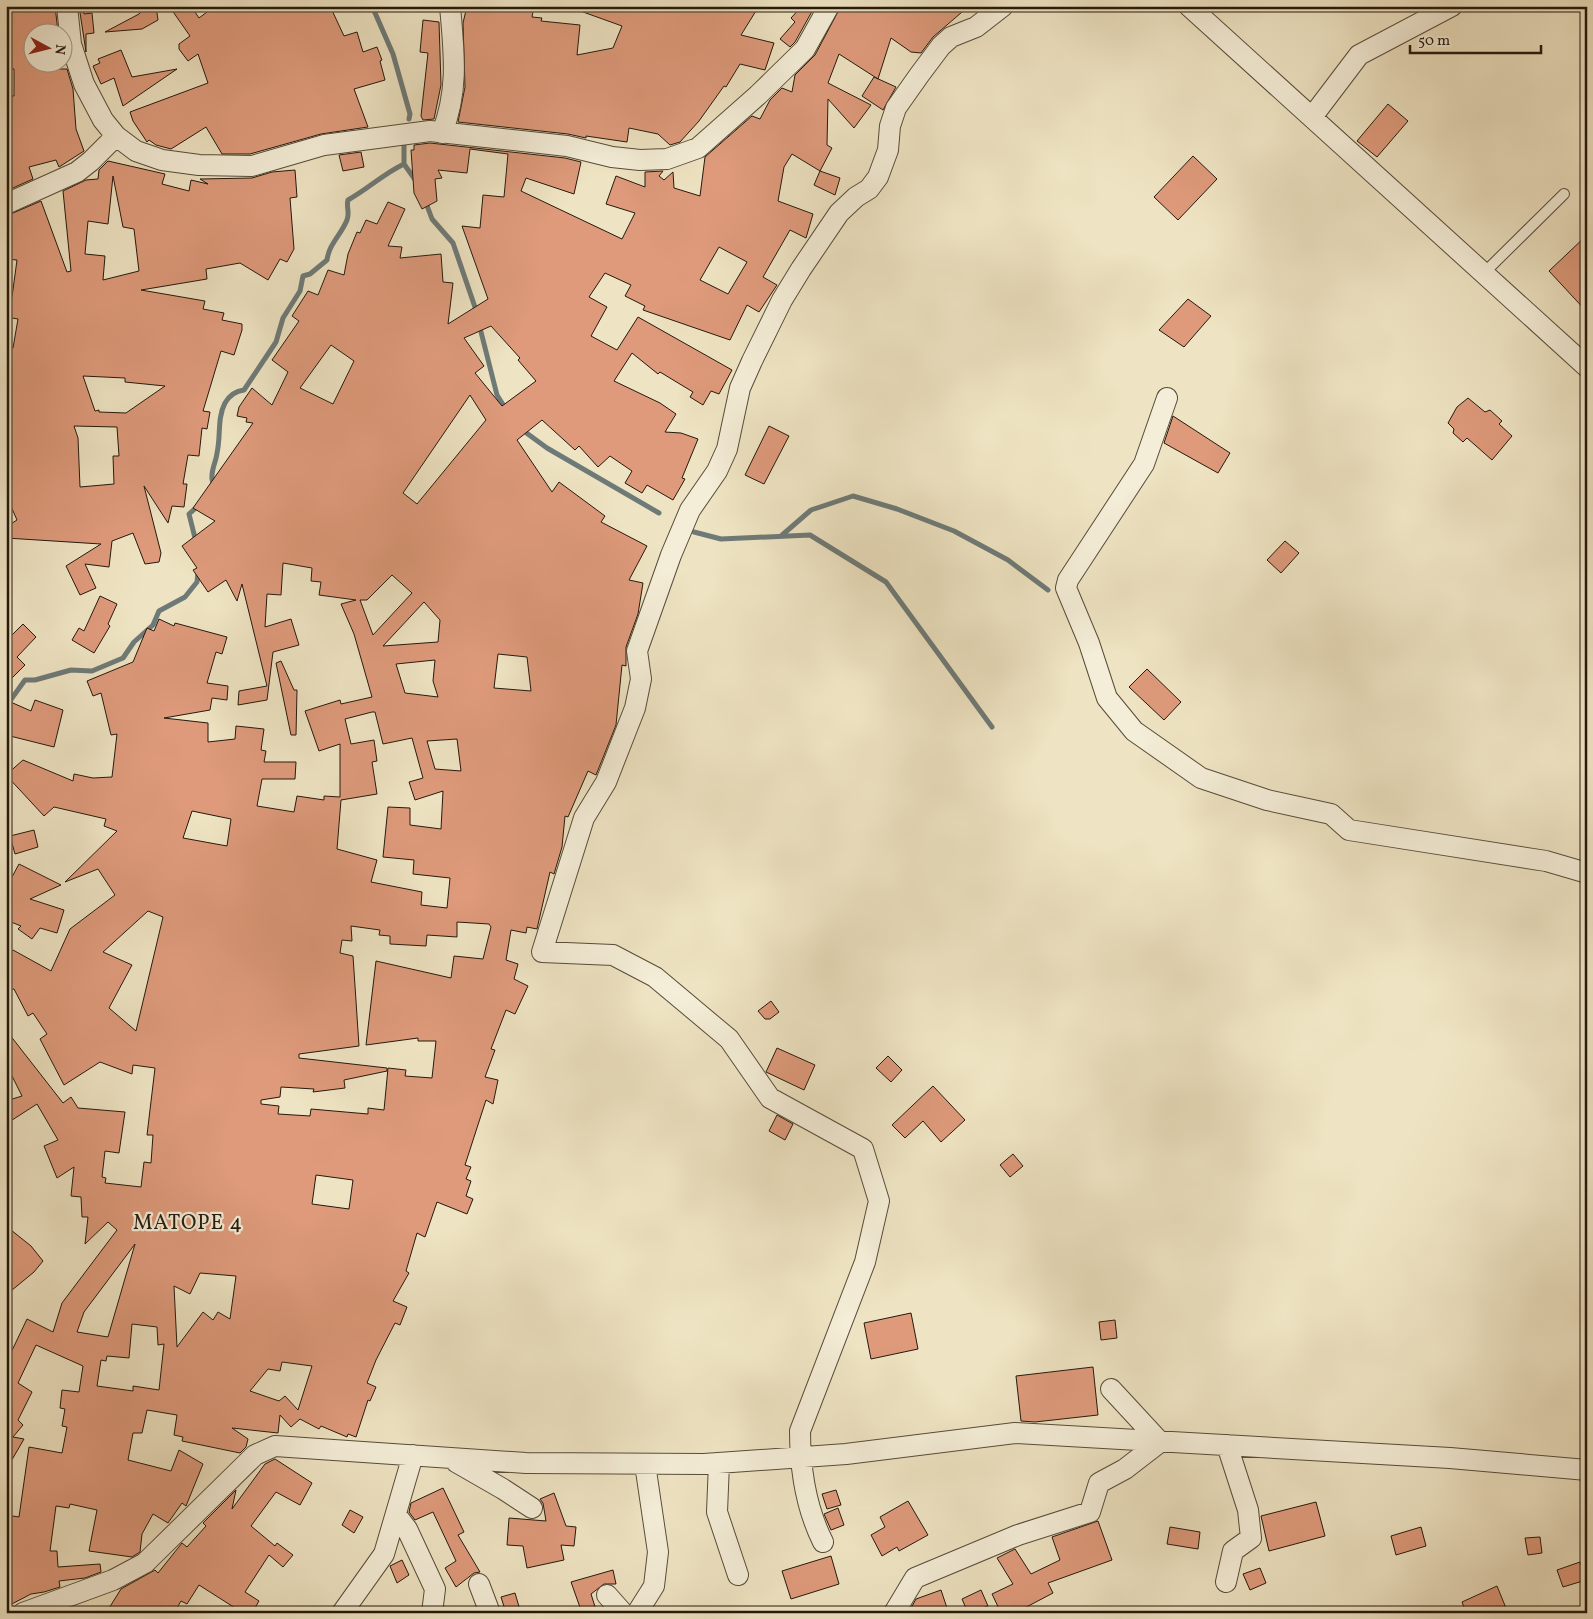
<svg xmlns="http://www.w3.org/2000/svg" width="1593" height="1619" viewBox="0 0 1593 1619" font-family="Vollkorn,serif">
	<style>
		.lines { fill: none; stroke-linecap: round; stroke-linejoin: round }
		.stream { stroke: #6e7a77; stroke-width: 5 }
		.building { fill: #de9a7b; stroke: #25190c; fill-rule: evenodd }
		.service-casing { stroke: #574c3a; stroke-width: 12 }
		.minor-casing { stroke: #574c3a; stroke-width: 22 }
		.service { stroke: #f4edd7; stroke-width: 10 }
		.minor { stroke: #f4edd7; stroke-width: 20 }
		.labels { text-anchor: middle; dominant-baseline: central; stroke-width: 4.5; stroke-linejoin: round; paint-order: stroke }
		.quarter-label { font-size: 21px; letter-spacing: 1px; fill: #25190c; stroke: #f4edd7 }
	</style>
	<rect width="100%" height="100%" fill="#eee3c2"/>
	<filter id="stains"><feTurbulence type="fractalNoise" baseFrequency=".004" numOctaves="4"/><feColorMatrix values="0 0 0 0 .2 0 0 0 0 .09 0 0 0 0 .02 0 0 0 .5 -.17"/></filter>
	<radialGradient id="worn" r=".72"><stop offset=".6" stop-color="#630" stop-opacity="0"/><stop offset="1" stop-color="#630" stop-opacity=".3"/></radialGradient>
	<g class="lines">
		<path class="stream" d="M372,6L393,54L410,114L409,119
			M404,142V164L416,181
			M425,200L432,219L453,243L477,313
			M479,324L497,395L507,411
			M521,429L547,448L659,513
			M215,487C214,485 212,482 212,479C211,470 216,462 217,453C221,436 217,418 225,403C229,396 236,391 244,390L276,342L283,318L300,291L303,276L310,274L327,260C329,244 341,235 347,220C350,212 346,207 348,200C368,189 383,174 404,164
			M694,532L721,539L810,535L886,582L992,727
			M781,536L811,510L853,496L897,509L954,531L1008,560L1048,590
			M196,542L189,514L198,506
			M7,705L25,680H35L71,670L92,671L123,658L134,642L153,625L159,611L185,597L197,582L198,572"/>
	</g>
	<path class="building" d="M6,6H55L58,32H32V62H55V69H67L73,89L76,129L84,151L59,167L56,160L29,167L33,179L6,191V96H14V69L6,68Z
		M79,6H83L84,14L92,13L94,33L86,34V52Z
		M145,6H156L158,20L142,29L105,32L139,14Z
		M169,6H191L199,18L215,6H267L269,10L275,6H330L344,36L357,32L363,52L377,47L382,60L380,61L385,80L354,89L368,127L321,134L250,154H222L206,127L171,149L156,145L149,140L147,142L133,121L130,112L208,83L198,54L188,61L179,49V44L190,36Z
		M467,6H534L532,17L542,18L541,21L580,25L577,55L613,48L622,26L572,8V6H759L741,35L774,43L765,70L740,64L726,87L724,86L699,121L680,142L670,145L658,134L629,128L627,142L586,136V138L568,134L458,122L465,87L463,23Z
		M802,6H815L795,42L790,47L780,39L795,22L791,18Z
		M841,6H867L882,12L886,6H969L933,37L921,53L911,52L891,38L878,79L839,54L828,83L871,105L854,128L828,99L827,145L832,148L820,171L792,154L784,167L778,201L813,214L806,238L790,230L763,277L777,285L759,312L747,305L730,340L643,310L645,306L625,296L631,285L605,273L589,297L607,307L591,336L617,350L638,317L732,370L719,394L711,391L703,405L690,397L693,392L660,372L658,374L632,353L614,381L660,403L676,414L665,432L681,433L698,439L682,478L685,479L673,500L647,485L642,493L625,483L632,471L610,456L598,467L579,446L575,450L542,420L517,440L552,492L559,482L605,516L601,522L647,546L629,580L643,583L638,614L626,647V666L622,665L616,725L596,775L588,771L568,817L565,816L562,847L554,874L550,872L537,929L527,927L526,933L511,930L506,960L518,964L514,979L528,986L515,1014L506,1010L491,1049L495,1050L485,1077L498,1080L493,1104L486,1100L465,1165L471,1167L466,1179L471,1181L466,1196L473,1199L467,1214L437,1202L425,1237L417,1233L406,1271L409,1273L393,1301L407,1307L400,1325L395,1323L376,1360L367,1383L376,1387L370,1401L368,1400L356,1437L348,1434L347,1437L321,1426L319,1429L300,1419L291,1427L280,1415L278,1433L232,1428L248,1439L246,1447L240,1453L182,1441L183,1437L174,1435L177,1415L147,1410L142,1433H133L128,1460L171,1471L179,1450L203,1464L186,1506L182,1503L168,1523L153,1514L142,1534L140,1552L132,1557L89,1551L97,1510L70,1504L69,1508L56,1506L50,1551H57L58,1567L100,1564L101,1572L85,1578L59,1581L60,1587L44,1592L31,1594L6,1607V1515L19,1517L29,1447L62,1453L67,1427L62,1426L65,1409L60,1408L62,1390L79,1392L83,1366L36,1345L18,1383L32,1392L18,1420L23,1425L13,1437L24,1439L6,1470V1363L27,1319L53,1332L62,1303L117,1230L108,1222L85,1244L88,1217H82L81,1197L71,1196L74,1167L57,1178L44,1146L58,1140L37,1104L6,1124V1101L22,1096L6,1064V1030L63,1103L71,1097L78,1108L125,1112L119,1153L105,1151L102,1177L106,1178L105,1183L141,1187L144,1162L151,1163L153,1135H147L155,1068L133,1065L132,1074L100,1062L64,1085L40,1039L47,1034L33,1013L28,1016L14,989L6,990V957L13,950L51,971L70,929L115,895L98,869L65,882L117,831L104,826L106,819L54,807L44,816L6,775L23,760L73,781L74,774L93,778L112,777L117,734L111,735L101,693L93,696L87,681L133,662L147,628L154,631L159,619L174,626L175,623L227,637L222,654L216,652L207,683L228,686L227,700L212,698L210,710L164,718L208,723V742L235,739L236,726L264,729L261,750L266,751L264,762H296L295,779H262L257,806L294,812L297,796L324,800V796L340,797V744L319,751L305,711L340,700L341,704L372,697L354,634L341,604L356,600L319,595L321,582L311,581L312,568L283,563L281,595L267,594L265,627L291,619L299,645L273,652L267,700L238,705L239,691L267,686L242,584L237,601L226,580L208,592L193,570L197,568L182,546L215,521L193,508L253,423L246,422L247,418L237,416L239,407L252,388L272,405L288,372L272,360L299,321L292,316L308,291L318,295L328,270L344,275L348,254L357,232L360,233L366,220L377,224L388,202L405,209L388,246L402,247L400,258L441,254L443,282L453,283L448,324L488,299L462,226L480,228L483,195L504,197L508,154L470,149L467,173L438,170L442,178L435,179L437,201L422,209L414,193L411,150H414V145L430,143L565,158L581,162L574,194L526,178L521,191L622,239L635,213L606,204L616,176L645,187V172L663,171L659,176L664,180L673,172L674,188L700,196L705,157L752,116L760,119L770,100L782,88L792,92L795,75L815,55ZM719,247L747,262L728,294L700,280ZM491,326L520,358L518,360L536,381L502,406L475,373L484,366L464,338ZM331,345L354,361L333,404L300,388ZM470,395L486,420L417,504L403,493ZM392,575L412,593L373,635L360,600H367ZM424,602L440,620L438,642L383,646ZM498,654L527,657L531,691L494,688ZM435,660L433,681L438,697L405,693L396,664ZM372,712H375L383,744L412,738L423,778L409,782L415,800L443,791L441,829L410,825V808L388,807L383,857L414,860L413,874L450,878L447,908L421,905L422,892L371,882L377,860L337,849L341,800L377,794L372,762L377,761L374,740L351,744L345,719ZM457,739L461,771L435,769L427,741ZM192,811L231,819L227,846L183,838ZM148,911L163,917L136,1031L109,1008L132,965L103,952ZM457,922L489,924L491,927L483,959L454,956L451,978L376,961L366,1045L418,1038V1041H436L432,1078L405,1076L406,1070L388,1068L384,1110L368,1108V1114L311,1109L310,1116L278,1114L279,1106L261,1104V1100L280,1097L281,1087L314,1089L313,1092L345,1088L344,1080L387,1071V1068L299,1058V1054L359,1046L353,956L340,953L342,940L352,941L351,926L380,930L379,935L390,936V944L426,946L427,935L457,937ZM316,1175L353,1180L349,1209L312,1204ZM135,1244L108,1337L77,1332L84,1312ZM200,1273L236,1276L230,1319L218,1312L213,1320L203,1312L177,1347L174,1286L190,1294ZM132,1324L157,1327L158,1345L164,1344L159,1390L133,1386V1391L97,1386L101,1360L106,1361L107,1356L129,1358ZM282,1362L312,1366L298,1410L285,1396L279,1401L250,1391L268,1369L280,1371Z
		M423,20L439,22L441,85L434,119L423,120L421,116L428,53L420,52Z
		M121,50L132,77L177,69L123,106L114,78L101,84L93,66L100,63L98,59Z
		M874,77L896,87L883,110L862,96Z
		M1388,104L1408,121L1377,157L1357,141Z
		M361,152L364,167L343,171L339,155Z
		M1193,156L1217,179L1178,220L1154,197Z
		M108,161L165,174L162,184L189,191L191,180L208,184L200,179L252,178L272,172L295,170L297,197L290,198L294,249L287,262L280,259L268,280L240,263L206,269L207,279L141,290L205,301L203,309L224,313L222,320L242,324V330L234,355L221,351L203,411L210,412L207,429L202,428L199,456L188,455L183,484H187L184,507L172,506L168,523L144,486L161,553L159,562L145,564L133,533L112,541L109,567L85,564L96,588L80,595L66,566L101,544L6,538V527L17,520L6,495V346L13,348L18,319L6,317V297H12L17,260L6,259V216L41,201L67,272L71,271L63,191L86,180L98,179L99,170ZM113,176L123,227L134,229L139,271L103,280L105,256L85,254L88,221L108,224ZM83,376L125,378V382L165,386L126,413L99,412V410L95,411ZM74,426L117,427L119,456H113L114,484L80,487L78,438Z
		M820,171L840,178L835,195L814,185Z
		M1587,235V312L1549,271Z
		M1188,299L1211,316L1184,347L1159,330Z
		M1468,398L1485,412L1490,410L1502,421L1499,424L1512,436L1492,460L1467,438L1463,442L1453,433L1454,429L1448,423L1457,407Z
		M1173,416L1230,453L1218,473L1164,443Z
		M769,426L789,436L764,484L745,475Z
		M1285,541L1299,553L1281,573L1267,560Z
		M100,596L117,604L108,624L110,626L94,653L72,640L79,628L84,631Z
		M23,624L36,637L17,657L25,665L6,684V641Z
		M281,661L294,690H297L296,735H291L276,663Z
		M1147,669L1181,702L1164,720L1129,687Z
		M6,700L31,711L35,700L63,710L54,747L6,735Z
		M34,830L38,847L15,854L10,836Z
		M19,864L61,885L30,899L64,910L57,933L40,928L32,939L18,929L21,926L6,920V888Z
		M771,1001L779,1012L770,1019H765L758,1011Z
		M777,1048L815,1065L804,1090L766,1072Z
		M888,1056L902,1070L891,1082L876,1068Z
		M933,1086L965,1120L941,1142L923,1121L905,1138L892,1125Z
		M777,1115L793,1124L785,1140L769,1131Z
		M1013,1154L1023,1166L1010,1177L1000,1165Z
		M6,1226L31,1246L43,1261L34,1272L6,1295Z
		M911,1313L918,1349L871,1359L864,1323Z
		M1115,1320L1117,1338L1101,1340L1099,1322Z
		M1093,1367L1098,1415L1035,1422L1021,1421L1016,1376Z
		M275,1459L312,1483L300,1505L276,1492L251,1526L275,1546L277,1543L293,1555L283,1567L269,1555L245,1592L259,1601L252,1613H243L199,1585L187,1604L181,1601L174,1613H106L121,1589L155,1570L158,1573L182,1543L187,1547L206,1526L203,1523L236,1490L232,1509L265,1464Z
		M443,1488L464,1532L458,1535L480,1572L474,1573L456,1587L445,1568L456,1561L433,1512L415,1520L409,1512L411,1503Z
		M836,1490L841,1505L827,1509L822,1494Z
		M554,1493L566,1526L576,1527L574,1546L561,1545L564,1560L527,1568L523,1546L507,1545L509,1518L546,1521L543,1503L540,1499Z
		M908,1501L928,1535L899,1551L897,1547L882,1556L871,1535L885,1527L880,1517Z
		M1316,1502L1325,1536L1269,1551L1261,1516Z
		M838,1508L844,1525L831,1530L824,1514Z
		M350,1510L363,1517L354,1533L342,1525Z
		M1098,1521L1112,1560L1048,1583L1053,1593L1015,1613H1001L992,1594L1013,1584L997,1558L1015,1549L1031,1574L1060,1560L1052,1537Z
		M1170,1527L1200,1532L1198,1549L1167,1544Z
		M1421,1527L1426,1546L1396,1555L1391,1536Z
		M1540,1537L1542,1553L1528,1555L1525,1538Z
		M831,1556L839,1584L791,1599L782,1571Z
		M402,1560L409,1575L397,1583L390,1566Z
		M1580,1562L1586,1580L1563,1587L1557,1570Z
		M1260,1568L1266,1583L1250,1590L1243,1574Z
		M613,1570L616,1584H604L591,1594L597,1613H582L571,1582Z
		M1497,1586L1508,1613H1466L1462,1602Z
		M941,1590L947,1608L933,1613H912L911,1608L916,1599Z
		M981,1590L988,1606L968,1613L962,1599Z
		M515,1593L520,1610L506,1613L501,1597Z"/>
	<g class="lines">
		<g class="service-casing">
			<path id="service" d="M1485,272L1564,194"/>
		</g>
		<g class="minor-casing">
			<path id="minor" d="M67,6L71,44L84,84L103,120L116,136L136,151L162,160L199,165L252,166L324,145L430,131L567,146L612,157L640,160L667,159L698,148L758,95L805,49L829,6
				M1189,6L1587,367
				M1312,117L1359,55L1452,6
				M442,133C459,89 454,53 450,6
				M6,204L77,172L91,161L116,136
				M1167,398L1144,464L1068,580L1066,588L1089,643L1107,698L1134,731L1201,778L1267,800L1331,814L1349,830L1546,861L1587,873
				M456,1462L503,1489L532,1508
				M719,1463L717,1512L738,1575
				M397,1516L407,1529L435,1589L432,1613
				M823,1542C806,1508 800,1469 800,1431L865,1262L879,1201L863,1149L770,1098L729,1039L655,977L613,955L542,952L584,818L606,782L635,708L641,679L637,651L671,555L690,510L717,471L727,449L740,388L752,361L782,300L801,269L839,213L856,197L869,189L878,177L888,150L890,126L896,108L920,74L941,46L951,37L976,27L1003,6
				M1226,1582L1233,1551L1251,1538L1248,1510L1227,1445
				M479,1584L490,1613
				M607,1595L623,1613
				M23,1613L113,1580L145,1563L255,1455L275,1446L526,1463L704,1464L846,1454L1015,1433L1450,1458L1587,1470
				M342,1613L384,1554L413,1455
				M637,1613L654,1586L658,1552L645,1464
				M894,1613L915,1578L1018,1535L1090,1512L1099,1483L1125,1469L1160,1442L1111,1389"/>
		</g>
		<use href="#service" class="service"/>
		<use href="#minor" class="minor"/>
	</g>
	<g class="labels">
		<g class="quarter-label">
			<text x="188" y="1223">MATOPE 4</text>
		</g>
	</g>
	<rect width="1593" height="1619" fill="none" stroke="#eee3c2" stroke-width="25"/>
	<rect x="8" y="8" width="1578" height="1604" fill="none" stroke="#25190c" stroke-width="2.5"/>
	<rect x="12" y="12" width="1568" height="1594" fill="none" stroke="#25190c"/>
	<g transform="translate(48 48) rotate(97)"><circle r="24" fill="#f4edd7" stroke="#a19886"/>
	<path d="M0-4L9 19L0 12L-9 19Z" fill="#8f2418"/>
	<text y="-8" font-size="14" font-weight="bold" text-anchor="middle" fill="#25190c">N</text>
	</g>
	<path d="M1410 45v8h131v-8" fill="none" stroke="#25190c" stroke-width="2.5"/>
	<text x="1418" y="45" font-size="15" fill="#25190c" stroke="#f4edd7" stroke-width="4" paint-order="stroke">50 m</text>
	<rect width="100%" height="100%" filter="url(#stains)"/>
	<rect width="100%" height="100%" fill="url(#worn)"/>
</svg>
